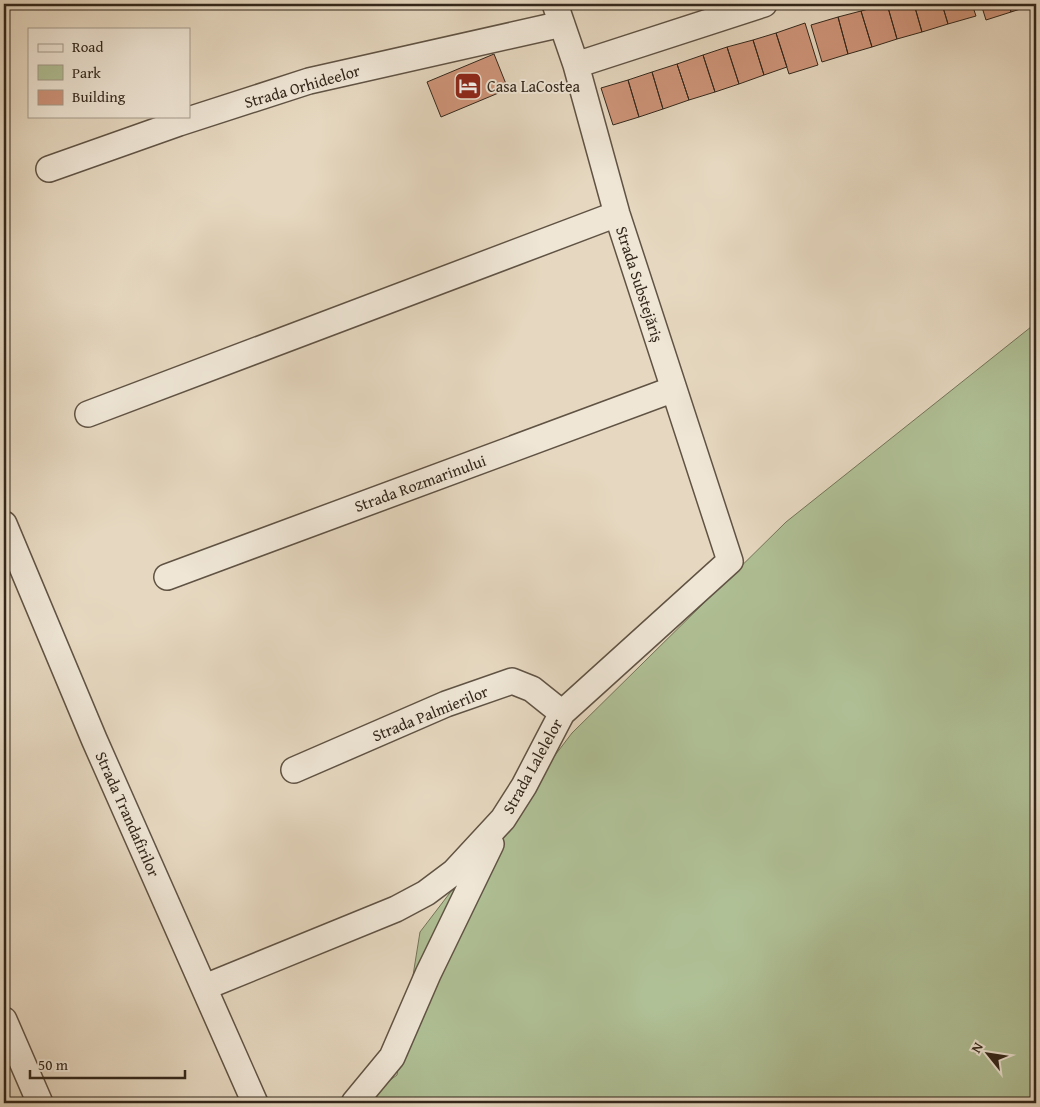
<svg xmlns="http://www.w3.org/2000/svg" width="1040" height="1107" viewBox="0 0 1040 1107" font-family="'Gentium Book Plus',serif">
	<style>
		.green { fill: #b0c096; stroke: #727458 }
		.building { fill: #ce9479; stroke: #33271b }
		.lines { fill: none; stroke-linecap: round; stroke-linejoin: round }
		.street-casing { stroke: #605344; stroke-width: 28 }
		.street { stroke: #efe6d6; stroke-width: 25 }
		.labels { text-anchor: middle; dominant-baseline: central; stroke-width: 4; stroke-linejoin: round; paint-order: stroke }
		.street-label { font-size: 16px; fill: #33271b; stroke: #efe6d6 }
		.poi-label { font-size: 16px; fill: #33271b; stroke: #efe6d6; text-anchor: start }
	</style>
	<rect width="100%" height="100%" fill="#e6d8c0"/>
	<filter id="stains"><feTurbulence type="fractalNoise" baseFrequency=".004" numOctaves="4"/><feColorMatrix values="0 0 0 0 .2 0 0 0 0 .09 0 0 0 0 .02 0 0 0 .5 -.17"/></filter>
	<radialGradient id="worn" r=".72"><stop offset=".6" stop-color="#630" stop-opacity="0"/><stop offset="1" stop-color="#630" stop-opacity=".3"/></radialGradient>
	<path class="green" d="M1036,323V1103H359L397,1075L420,932L572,733L786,522Z"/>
	<path class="building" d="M887,4L897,39L872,47L861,11Z
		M887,4H914L922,32L897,39Z
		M914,4H942L948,24L922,32Z
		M942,4H972L976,16L948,24Z
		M981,4H1009L1011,12L986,20Z
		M1009,4H1036L1011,12Z
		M861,11L872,47L848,54L838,17Z
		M838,17L848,54L822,62L811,25Z
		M805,23L818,65L789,74L776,33Z
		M776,33L787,67L764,75L753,40Z
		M753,40L764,75L739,84L727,47Z
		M727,47L739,84L715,92L703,55Z
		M494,54L508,89L441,117L427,82Z
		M703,55L715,92L689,100L677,64Z
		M677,64L689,100L663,109L652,72Z
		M652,72L663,109L639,117L628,80Z
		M628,80L639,117L613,125L601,88Z"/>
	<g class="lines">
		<g class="street-casing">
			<path id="street" d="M576,65L764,4
				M49,169L179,123L309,81L562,24
				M88,414L617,214
				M4,524L94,739L255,1103
				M167,577L674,389
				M294,770L446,704L512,681L532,689L562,713
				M205,987L396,909L426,893L454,872L503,819L524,786L562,713L730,561L617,214L576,65L555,4
				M4,1020L40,1103
				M354,1103L392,1057L428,974L491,844"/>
		</g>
		<use href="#street" class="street"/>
	</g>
	<defs>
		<g id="hotel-square" transform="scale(1.4375)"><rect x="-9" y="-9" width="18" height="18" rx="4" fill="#8f2418" stroke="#efe6d6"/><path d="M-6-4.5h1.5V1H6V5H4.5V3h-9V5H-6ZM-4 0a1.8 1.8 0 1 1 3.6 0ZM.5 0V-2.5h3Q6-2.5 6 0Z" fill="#fff"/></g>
	</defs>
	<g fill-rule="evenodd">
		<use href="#hotel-square" x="468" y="86"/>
	</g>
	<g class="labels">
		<g class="street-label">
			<text transform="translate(302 86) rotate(-16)">Strada Orhideelor</text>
			<text transform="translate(640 284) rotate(72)">Strada Substejăriș</text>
			<text transform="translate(420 483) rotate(-20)">Strada Rozmarinului</text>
			<text transform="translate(430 713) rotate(-22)">Strada Palmierilor</text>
			<text transform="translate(532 766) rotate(-61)">Strada Lalelelor</text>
			<text transform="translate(128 814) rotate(66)">Strada Trandafirilor</text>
		</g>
		<g class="poi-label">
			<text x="487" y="86">Casa LaCostea</text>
		</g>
	</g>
	<rect width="1040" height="1107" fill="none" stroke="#e6d8c0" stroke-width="20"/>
	<rect x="5" y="5" width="1030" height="1097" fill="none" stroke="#33271b" stroke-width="2.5"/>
	<rect x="10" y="10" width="1020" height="1087" fill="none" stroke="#33271b"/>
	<rect x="28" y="28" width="162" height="90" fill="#efe6d6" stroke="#a49a8b"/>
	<rect x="38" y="44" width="25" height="8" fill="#efe6d6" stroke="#a49a8b"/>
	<text x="72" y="52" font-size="15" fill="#33271b">Road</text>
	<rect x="38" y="65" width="25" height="15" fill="#b0c096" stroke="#a49a8b"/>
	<text x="72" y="78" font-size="15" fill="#33271b">Park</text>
	<rect x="38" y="90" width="25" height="15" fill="#ce9479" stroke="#a49a8b"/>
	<text x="72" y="102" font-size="15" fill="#33271b">Building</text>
	<g transform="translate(988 1054) rotate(300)" stroke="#efe6d6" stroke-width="4" paint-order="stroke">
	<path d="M0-4L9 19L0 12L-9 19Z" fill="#33271b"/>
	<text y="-8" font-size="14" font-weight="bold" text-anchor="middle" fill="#33271b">N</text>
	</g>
	<path d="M30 1070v8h155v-8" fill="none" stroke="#33271b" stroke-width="2.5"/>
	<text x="38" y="1070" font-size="15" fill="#33271b" stroke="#efe6d6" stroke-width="4" paint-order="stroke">50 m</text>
	<rect width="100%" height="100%" filter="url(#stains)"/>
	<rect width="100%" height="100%" fill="url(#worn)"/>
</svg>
